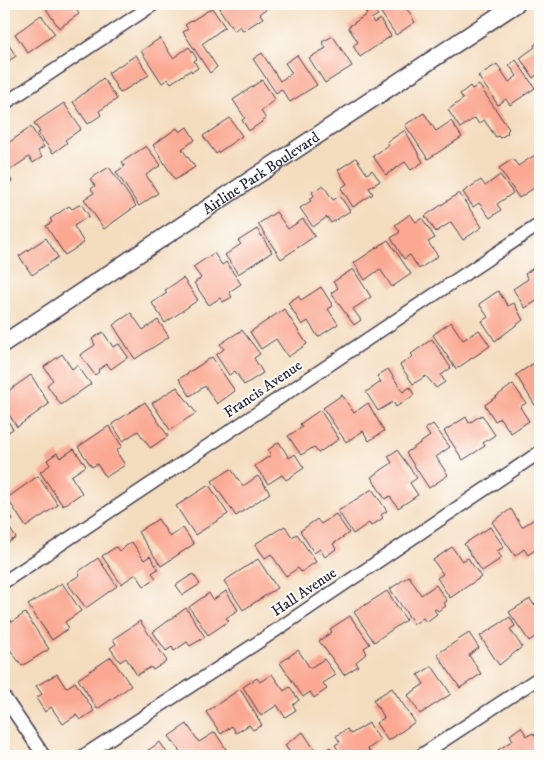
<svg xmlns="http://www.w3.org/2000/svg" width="544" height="760" viewBox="0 0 544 760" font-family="'IM FELL DW Pica',serif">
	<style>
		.building { fill: #faa892 }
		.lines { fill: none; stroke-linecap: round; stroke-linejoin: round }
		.minor-casing { stroke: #423e4f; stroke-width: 15 }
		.tertiary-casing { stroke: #423e4f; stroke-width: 19 }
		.minor { stroke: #fff; stroke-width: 12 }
		.tertiary { stroke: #fff; stroke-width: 16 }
		.labels { text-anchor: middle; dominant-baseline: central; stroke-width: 4; stroke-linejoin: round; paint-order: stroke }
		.street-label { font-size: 15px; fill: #22223b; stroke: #fdfcf7 }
	</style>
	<rect width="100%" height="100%" fill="#fdfcf7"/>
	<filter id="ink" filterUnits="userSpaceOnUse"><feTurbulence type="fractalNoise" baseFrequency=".02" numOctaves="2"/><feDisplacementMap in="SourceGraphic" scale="10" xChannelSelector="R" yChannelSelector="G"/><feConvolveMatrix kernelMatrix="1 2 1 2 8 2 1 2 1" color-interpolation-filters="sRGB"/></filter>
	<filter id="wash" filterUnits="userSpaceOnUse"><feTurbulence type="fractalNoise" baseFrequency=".0096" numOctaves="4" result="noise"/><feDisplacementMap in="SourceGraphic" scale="20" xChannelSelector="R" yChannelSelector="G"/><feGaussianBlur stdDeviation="1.12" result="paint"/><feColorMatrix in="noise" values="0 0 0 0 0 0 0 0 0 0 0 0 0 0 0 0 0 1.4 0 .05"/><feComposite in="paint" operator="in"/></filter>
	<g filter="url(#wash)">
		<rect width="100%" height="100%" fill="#f4dcbe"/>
		<g id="blocks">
			<path class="building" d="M43,4H72L79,14L59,28Z
				M216,4H243L245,6L265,4L268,8L260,14L263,18L243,31L240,26L234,31Z
				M382,4H408L405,6L415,22L396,35L377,7Z
				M371,6L378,15L371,19L374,23L380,19L391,36L360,57L353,46L358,42L348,27L367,14L365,10Z
				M212,8L225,27L202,44L217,67L210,73L183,32L188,29L185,25Z
				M41,15L55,34L28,53L15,34Z
				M333,36L352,66L325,83L309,58L326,48L322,42Z
				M4,38L16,56L4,64Z
				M160,38L173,58L189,47L197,59L194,61L198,68L192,72L191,70L171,83L168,79L162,83L141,51Z
				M540,40V72L533,78L520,58L535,47L534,45Z
				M262,53L280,81L292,73L285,63L297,55L317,85L290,102L281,89L276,93L253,59Z
				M136,55L149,75L120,93L108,73Z
				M516,60L535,88L510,105L506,99L498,105L478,76L497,64L509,82L517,76L509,65Z
				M103,78L117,99L99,111L101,115L88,124L73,102Z
				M262,80L275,99L261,111L266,119L249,131L242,120L245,118L233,100Z
				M479,85L509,129L507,131L508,133L500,138L498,136L496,137L484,120L479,124L475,118L460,128L448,110L463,99L460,94L470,86L472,89Z
				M64,103L81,129L65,140L67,143L53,153L38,133L40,132L34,123Z
				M424,113L436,131L451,121L462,137L428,159L405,125Z
				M230,118L242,136L216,154L203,136Z
				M31,127L44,147L38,151L42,157L33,163L29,157L10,170L4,161V146Z
				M187,127L195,140L182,149L195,167L175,180L153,145L177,128L180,132Z
				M405,130L423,162L411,170L405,162L386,175L373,156L389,145L387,142Z
				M146,146L161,165L146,175L158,193L139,206L116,172L125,166L122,162Z
				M538,153L540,157V179L535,182L537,186L519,198L499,168L513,159L518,166Z
				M356,158L367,174L372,170L380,181L369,188L373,194L353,207L341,188L347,184L338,170Z
				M109,167L136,206L104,229L84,199L94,193L91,189L95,186L90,179Z
				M4,169L12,181L4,186Z
				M500,175L513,193L497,204L501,210L490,218L479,203L473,207L463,192L481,180L485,186Z
				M323,185L333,200L340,196L350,211L331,223L327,217L313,227L300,208L311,201L309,199L314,196L312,192Z
				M459,193L482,227L463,240L451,222L436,232L425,216Z
				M81,204L89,216L74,226L84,243L65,255L46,226L52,222L50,219L69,206L72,209Z
				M276,212L288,229L303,219L315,236L281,259L258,224Z
				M410,214L416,222L422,218L435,238L428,242L438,256L419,269L410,255L404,259L391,238L400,232L395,225Z
				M257,229L272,252L238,274L225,255L241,244L238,241Z
				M46,238L58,257L32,275L19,256Z
				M388,240L411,274L392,287L380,269L365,280L354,263Z
				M214,253L222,265L226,262L241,284L229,292L232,297L223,302L220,298L209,305L194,283L201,278L193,267Z
				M536,266L540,272V299L525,308L513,289L528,279L525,274Z
				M353,269L371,297L353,309L361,320L354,325L331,293L338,288L333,282Z
				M183,278L198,300L165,323L152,303L167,293L165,290Z
				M321,287L333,306L328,309L338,324L318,337L308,321L302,325L288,303L298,296L301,300Z
				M498,291L508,306L514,303L523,320L495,341L482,321L488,317L479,304Z
				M284,309L307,344L288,357L276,339L261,349L250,332Z
				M131,313L143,330L158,320L169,337L135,359L113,325Z
				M451,322L463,340L479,330L490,346L456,369L433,335Z
				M242,330L260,354L254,358L263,373L244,385L235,371L229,375L216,355L224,349L220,344Z
				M103,332L113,347L119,344L128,357L111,369L107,364L98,370L99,372L95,375L80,355L95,345L92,339Z
				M432,339L451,368L441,375L445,382L436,388L426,376L413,384L400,365L413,356L411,354Z
				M62,354L72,369L77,365L91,384L61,405L47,385L53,380L44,367Z
				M212,357L235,391L217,404L205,386L190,396L179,379Z
				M540,359V409L538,410L516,375Z
				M388,369L403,392L410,387L414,395L396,407L393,402L378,411L366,392L381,382L377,376Z
				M31,375L49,404L17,427L4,407V394Z
				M513,384L526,403L520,407L529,421L511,433L500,418L495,421L485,405Z
				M177,387L196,413L170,430L152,403Z
				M342,395L354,413L368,403L384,431L369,441L363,431L346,442L323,408Z
				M145,402L168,436L150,448L138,431L123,441L112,424Z
				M320,410L339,439L318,453L314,447L301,455L288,436L302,427L300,424Z
				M4,415L13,429L4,435Z
				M482,415L495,435L483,443L485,446L463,460L444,431L466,417L469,423Z
				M433,424L450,447L436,457L448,475L429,488L406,453L430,436L425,429Z
				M109,426L122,446L116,451L125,465L106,477L97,464L92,467L78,447Z
				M279,442L289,458L295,454L304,468L286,480L282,475L268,484L255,466L271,455L268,450Z
				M74,449L86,466L71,476L82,493L63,506L40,472L50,465L47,460L57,453L60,458Z
				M397,450L417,478L410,483L418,495L398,508L390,496L385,499L371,477L392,463L388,456Z
				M231,469L243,486L258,476L270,493L236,516L212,481Z
				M38,476L58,505L26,527L7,498Z
				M209,485L228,514L195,535L176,506Z
				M372,489L387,511L381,515L383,518L371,526L369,523L353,534L338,511Z
				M4,506L13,519L6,523L16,538L4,545Z
				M511,509L522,527L536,518L540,524V539L536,542L539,547L528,555L524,549L515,556L492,522Z
				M336,514L349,533L333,544L336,549L325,557L320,549L314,553L300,531L317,519L321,524Z
				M158,519L170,537L183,528L194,544L161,566L138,532Z
				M285,526L292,537L297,534L316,562L301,572L298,568L286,576L271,554L265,558L255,544Z
				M490,527L504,547L497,551L502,558L482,571L464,544Z
				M132,542L144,560L150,556L158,569L152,573L156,578L144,586L136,574L121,584L102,556L116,547L119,551Z
				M452,547L462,561L468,558L481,577L450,598L437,578L443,574L433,560Z
				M98,558L117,586L86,608L67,583L80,575L78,572Z
				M258,559L277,588L243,610L224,581Z
				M193,574L200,584L183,595L176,585Z
				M409,576L421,595L436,585L447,601L444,603L446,606L438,611L436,609L434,610L437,614L426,622L423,618L414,624L390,589Z
				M62,583L81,611L65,622L69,628L52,640L28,605Z
				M226,591L238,610L226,618L229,621L208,635L189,607L209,593L213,600Z
				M387,591L406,620L374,642L354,612Z
				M530,599L534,605L540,600V638L538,640L535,637L529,641L509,612Z
				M186,608L205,637L190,646L187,642L174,651L172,647L166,651L153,632Z
				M25,613L49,649L22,666L4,641V621L9,618L12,622Z
				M350,616L370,644L364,648L367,653L356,662L358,666L344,675L319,641L332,632L330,629Z
				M510,617L515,626L510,629L522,647L499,665L480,636Z
				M140,621L167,661L153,670L151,667L137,675L126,658L120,662L110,648L116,644L113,639Z
				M469,633L479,648L469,655L481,674L460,688L437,654Z
				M298,650L310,668L324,659L336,675L323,683L327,689L314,698L310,692L303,697L280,663Z
				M111,657L131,686L97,709L78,679Z
				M432,666L451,694L420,714L408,695L424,684L418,675Z
				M57,674L66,688L75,682L94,711L80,720L76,715L63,724L51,707L45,712L36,698L42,694L36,686Z
				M272,674L284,691L290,687L299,700L293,705L296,710L285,717L277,705L261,716L243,687L257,678L260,682Z
				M392,688L415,722L388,741L376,723L384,718L383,715L373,700Z
				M240,689L262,725L253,730L249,725L236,733L232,726L221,734L206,712Z
				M369,723L380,740L368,749L370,752L363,756H342L335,745L340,742L336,736L347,729L351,734Z
				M187,724L199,742L215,732L229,754L225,756H183L169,736Z
				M521,727L527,736L533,733L540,743V747L536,750L540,756H502L498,750L513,740L510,735Z
				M303,732L318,755L330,747L336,756H292L285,745Z
				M160,742L169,756H143L144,753Z"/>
		</g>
	</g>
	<g filter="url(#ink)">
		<use href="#blocks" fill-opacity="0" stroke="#423e4f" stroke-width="1"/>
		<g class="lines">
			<g class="minor-casing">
				<path id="minor" d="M4,104L154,4
					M4,582L540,224
					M4,697L44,756
					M83,756L263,639L540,452
					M420,756L540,677"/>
			</g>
			<g class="tertiary-casing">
				<g id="tertiary">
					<path id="s1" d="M4,343L516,4"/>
				</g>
			</g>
			<use href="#minor" class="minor"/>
			<use href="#tertiary" class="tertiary"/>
		</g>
	</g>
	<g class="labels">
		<g class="street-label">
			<text stroke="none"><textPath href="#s1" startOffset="308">Airline Park Boulevard</textPath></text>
			<text transform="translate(263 389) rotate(-34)">Francis Avenue</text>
			<text transform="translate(304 592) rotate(-34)">Hall Avenue</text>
		</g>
	</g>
	<rect width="544" height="760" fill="none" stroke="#fdfcf7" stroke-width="20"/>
</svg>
